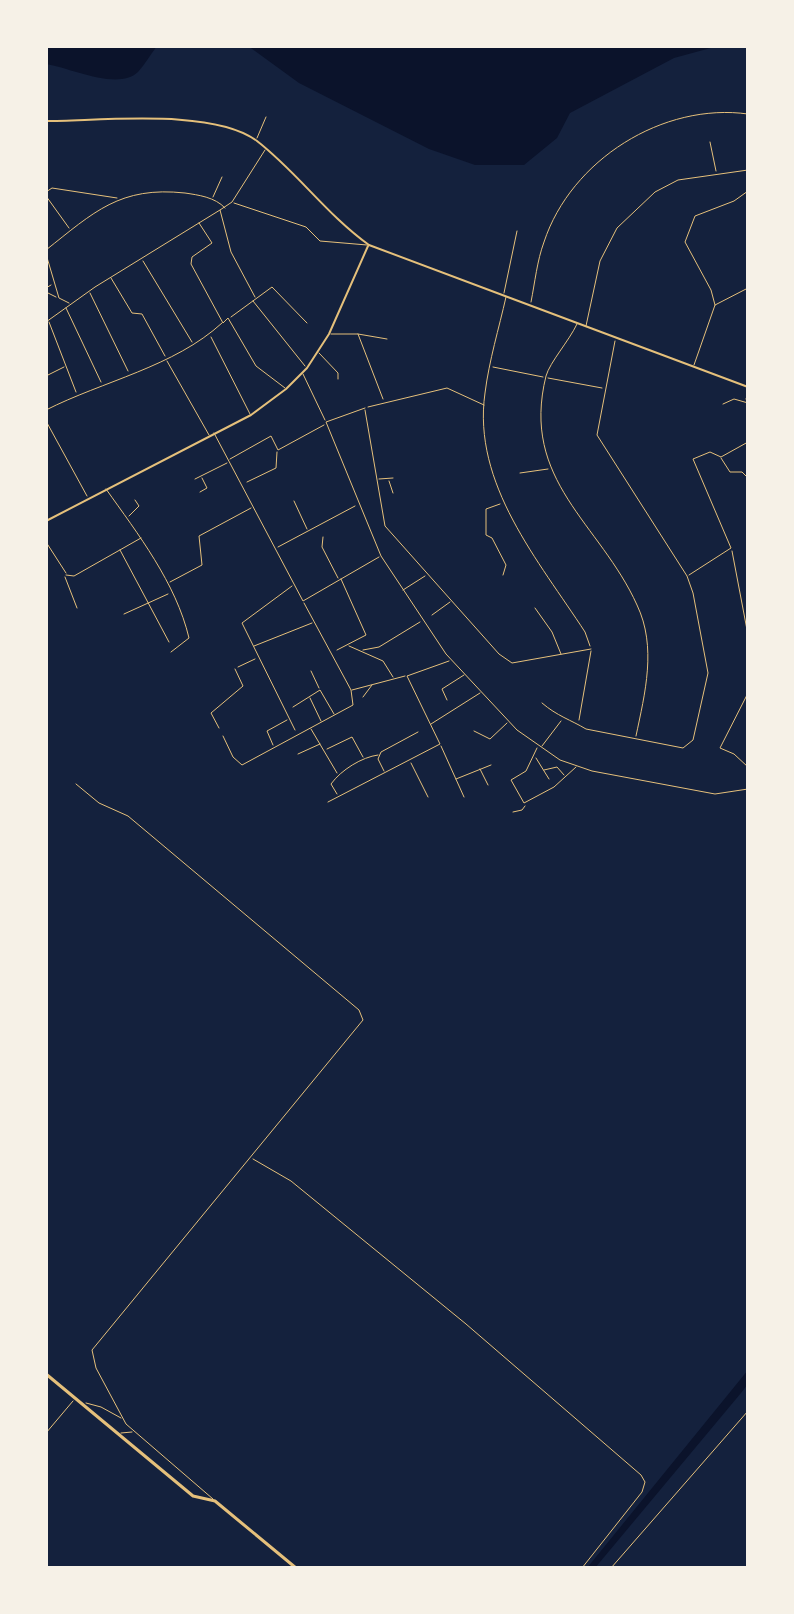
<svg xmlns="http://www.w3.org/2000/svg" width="794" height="1614" viewBox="0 0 794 1614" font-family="'Asap Condensed',sans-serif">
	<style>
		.water { fill: #0b132b }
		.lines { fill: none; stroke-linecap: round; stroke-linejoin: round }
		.minor { stroke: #e5c07b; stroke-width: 1 }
		.tertiary { stroke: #e5c07b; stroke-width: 2 }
		.secondary { stroke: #e5c07b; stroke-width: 3 }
	</style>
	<rect width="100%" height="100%" fill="#14213d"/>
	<path class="water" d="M46,46H157C151,54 145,64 138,72C118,91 71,68 46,64Z
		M248,46H718L674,58L570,113L557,138L524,165H475L429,149L299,83Z
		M748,1370V1384L741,1393L595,1568H587Z"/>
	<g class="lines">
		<path class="minor" d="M257,138L266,117
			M710,142L716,171
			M747,170L748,180
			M46,192L52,188L117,198
			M46,196L69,228
			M213,197L222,177
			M234,203L306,227L320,241L367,245
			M199,223L212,243L192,257L191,264L223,323L228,318L256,366L285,388
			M46,250C94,212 120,186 185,193C198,195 215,197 225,208
			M46,254L59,298L69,303
			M143,261L192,342
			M111,278L132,313L142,314L165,356
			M46,288L51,285
			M46,292L56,297
			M90,293L128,371
			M504,293L517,231
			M255,297L231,252L220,210L232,202L265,150
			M506,297C499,328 489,361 485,393C472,484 539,561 585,632L590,646
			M253,301L305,366
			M531,302C535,282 537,261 544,242C571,160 663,102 748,114
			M715,305L711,290L685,242L695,216L734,201L748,191
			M66,308L101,382
			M231,317L272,287L307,323
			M46,322L95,287L220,210
			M49,322L76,392
			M577,324C569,341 550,362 546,376C520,481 600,523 637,605C657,647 645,693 636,736
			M586,326L600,261L617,228L655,192L678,180L748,170
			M331,334H358L387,339
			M358,334L383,399
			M211,337L250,414
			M319,353L338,373V379
			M167,361L209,435
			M694,365L715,305L748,288
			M493,367L543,377
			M303,374L325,420
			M46,376L64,367
			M548,378L602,388
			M746,399L748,393
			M723,404L734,399L748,403
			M368,407L447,388L484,405
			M365,408L326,422L381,556L446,654L517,730L560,760L592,771L715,794L748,789
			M46,410C103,381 174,367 222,323
			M365,410L385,526L499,654L512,663L591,649
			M46,421L87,496
			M214,433L303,601L379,557
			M721,458L730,472H742L748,478
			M230,459L271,436L278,450L324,425
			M520,473L548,469
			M195,479L227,463
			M379,479L393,478
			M389,481L393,493
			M247,482L276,468L277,452
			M106,489C138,534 176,583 189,638L171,652
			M200,492L207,488L202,478
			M294,501L307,529
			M500,504L486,509V535L492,538L506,565L503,575
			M129,516L139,506L135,500
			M323,537L322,547L338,578
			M46,542L66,573
			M278,547L355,506
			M120,550L169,642
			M732,551L748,635
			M66,575L74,576L141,538
			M689,575L731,548L693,459L710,452L721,457L748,442
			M65,577L77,608
			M170,582L202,565L199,536L251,508
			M292,586L242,623L295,730
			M403,590L425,576
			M535,608L552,632L561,654
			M124,614L168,594
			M432,615L450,602
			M254,646L312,623
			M349,646L383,661L393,677
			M337,650L366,635L341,579
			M363,650L379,647L420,622
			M238,667L255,659
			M311,671L319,688
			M352,690L405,676
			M748,693L720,748L734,754L748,767
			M363,697L372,685
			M310,698L321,721
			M447,700L442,689L464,675
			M542,703C557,716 571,720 586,729L683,748L693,740L708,673L693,593L687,576L597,435L615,341
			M293,707L320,690L334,714
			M579,720L591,651
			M431,724L480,693
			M219,728L211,713L243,686L235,669
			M311,729L337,773
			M474,731L490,739L507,723
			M223,736L233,757L242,765L353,705L351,690L304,603
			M273,745L267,731L287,720
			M441,746L464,797
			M542,746L561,721
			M537,748L526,771L511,780L524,803L554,787L576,767
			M327,749L352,737L363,757
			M298,754L320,744
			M536,758L549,779
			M411,763L428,797
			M480,769L488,785
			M544,770L557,767L564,775
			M384,771L378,759L381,752L418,732
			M456,779L491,765
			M76,784L99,803L128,816L359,1010L363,1020L92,1350L96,1368L126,1424L213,1499
			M337,794L331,784C341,770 362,757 378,755
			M328,802L440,744L407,676L449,661
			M513,812L522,810L525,806
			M253,1159L291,1181L466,1324L641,1475L645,1482L642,1492L582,1568
			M86,1403L101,1407L121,1418
			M46,1433L73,1401
			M121,1433L132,1432
			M611,1568L748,1411"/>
		<path class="tertiary" d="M46,121C101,121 213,108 257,141C297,172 327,215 369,245L748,387
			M46,521L251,415L286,389L307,368L329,334L368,246"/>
		<path class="secondary" d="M46,1374L193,1496L215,1501L296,1568"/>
	</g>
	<rect width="794" height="1614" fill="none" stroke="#f6f1e7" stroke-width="96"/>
</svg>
